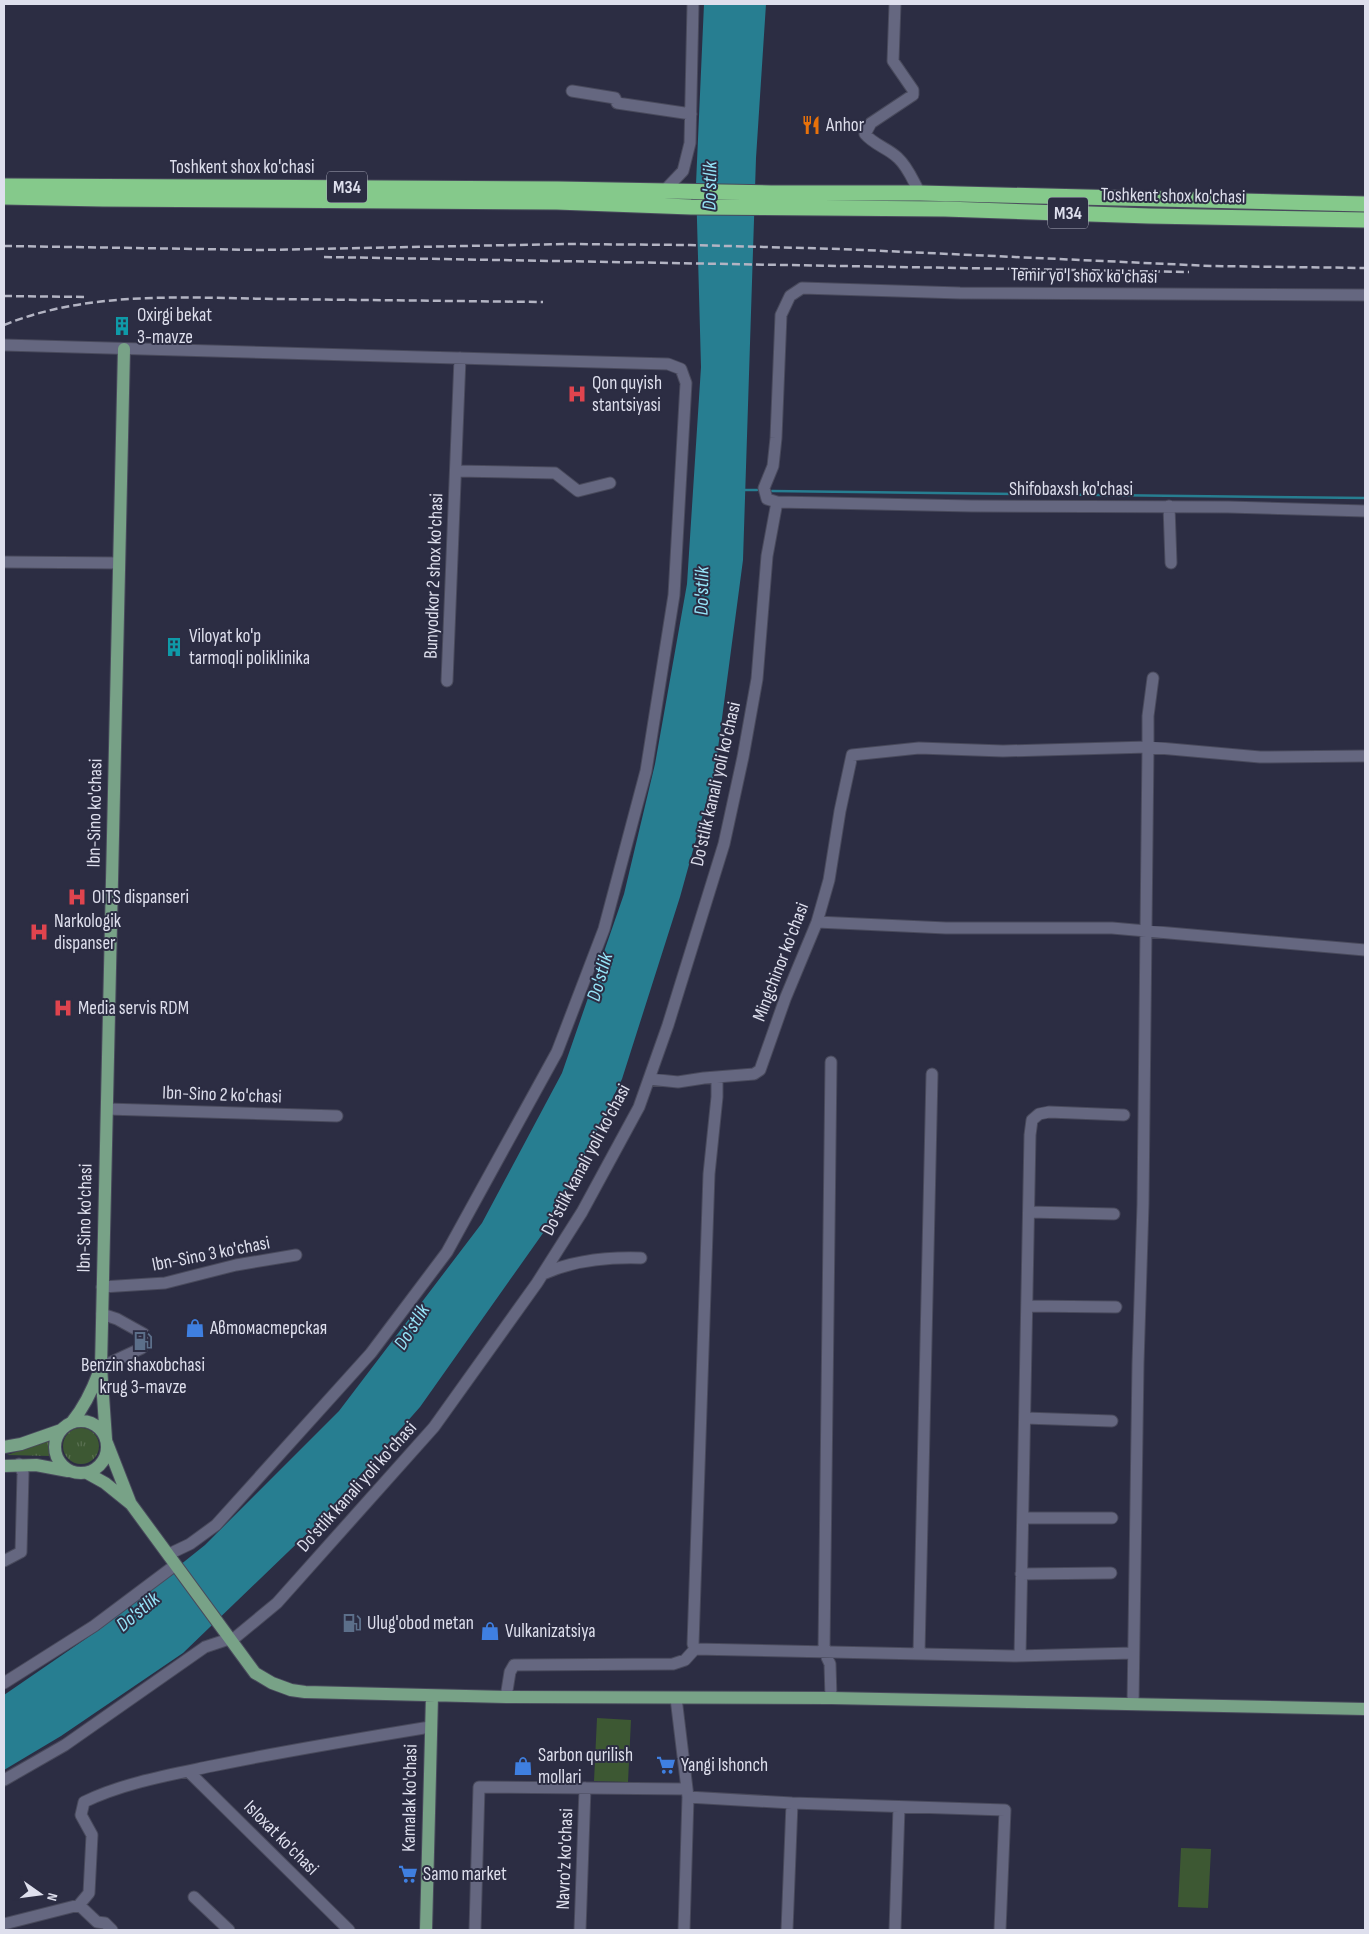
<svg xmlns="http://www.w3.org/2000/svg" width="1369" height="1934" viewBox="0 0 1369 1934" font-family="'Sofia Sans Condensed',sans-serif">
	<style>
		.grass { fill: url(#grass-tufts) }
		.green { fill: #3d5833 }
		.water { fill: #277e91 }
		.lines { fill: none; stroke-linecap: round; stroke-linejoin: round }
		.stream { stroke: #277e91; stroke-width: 2.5 }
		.minor-casing { stroke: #494a5c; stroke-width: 13 }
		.major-casing { stroke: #494a5c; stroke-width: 14 }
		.highway-casing { stroke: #494a5c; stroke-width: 17 }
		.minor { stroke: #656780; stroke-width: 11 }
		.major { stroke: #78a287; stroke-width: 12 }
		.highway { stroke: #85c98b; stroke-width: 15 }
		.rail { stroke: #b3b4c3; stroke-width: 2.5; stroke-dasharray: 8 4; stroke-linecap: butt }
		.labels { text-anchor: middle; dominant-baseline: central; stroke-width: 4; stroke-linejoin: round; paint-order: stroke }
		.shield { fill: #2c2d43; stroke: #a9aaba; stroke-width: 1 }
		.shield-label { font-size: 18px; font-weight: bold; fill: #dedfed }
		.poi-label { font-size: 19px; fill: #dedfed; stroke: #2c2d43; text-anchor: start }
		.street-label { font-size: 19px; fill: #dedfed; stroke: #2c2d43 }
		.water-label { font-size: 20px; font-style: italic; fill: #96e4f8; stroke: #2c2d43 }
	</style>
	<defs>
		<pattern id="grass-tufts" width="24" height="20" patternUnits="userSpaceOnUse" patternTransform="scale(1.25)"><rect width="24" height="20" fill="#3d5833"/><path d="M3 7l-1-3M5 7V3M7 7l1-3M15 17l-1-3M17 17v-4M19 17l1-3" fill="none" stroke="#597051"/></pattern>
	</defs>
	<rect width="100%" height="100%" fill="#2c2d43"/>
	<path class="grass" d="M63 1446a18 18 0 1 1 36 0a18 18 0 1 1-36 0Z
		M49,1441V1456L7,1455Z"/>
	<path class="green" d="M597,1718L631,1720L628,1782L594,1781Z
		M1181,1848L1211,1849L1208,1908L1178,1907Z"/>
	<path class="water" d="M704,4H766L756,158L743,560L715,771L680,897L622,1079L553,1219L420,1407L315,1526L183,1653L61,1736L4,1770V1695L100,1629L205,1545L339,1411L482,1223L562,1073L624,894L655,764L687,584L701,367L696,184Z"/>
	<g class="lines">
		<path class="stream" d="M743,490H757
			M772,491L1365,498"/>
		<g class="minor-casing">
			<path id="minor" d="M895,4L893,61L913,90V95L871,123L865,134C874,145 888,148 898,158C908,167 913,181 920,193
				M572,91L615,98L617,103L691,114
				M664,191L683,171L690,143L693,4
				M1365,295L960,293L802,288L790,296L781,315L776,438L773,466L764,488L767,499L777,502L972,506L1228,507L1365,511
				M4,345L668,364L681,369L686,383L674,595L646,771L604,929L557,1052L447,1252L371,1353L216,1525L190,1544L169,1554
				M456,471L555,473L578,491L610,483
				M1169,506L1171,563
				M4,562L119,563
				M1153,678L1148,716V747L1260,757L1365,756
				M447,681L460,358
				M817,922L946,928H1112L1365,950
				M649,1079L678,1082L704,1078L754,1074L760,1070L785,999L817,922L829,880L840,811L852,755L919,748L1003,751L1148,747L1143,1204L1138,1364L1133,1703
				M107,1109L337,1116
				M1029,1212L1114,1214
				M543,1274C574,1260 608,1257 641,1258
				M102,1287L165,1283L236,1265L296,1255
				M1027,1306L1116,1307
				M102,1314L117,1319L144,1334
				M101,1367L142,1348
				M1025,1418L1112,1421
				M19,1464L23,1473L21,1552
				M1023,1518H1112
				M4,1561L21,1552
				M1021,1574L1111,1573
				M231,1641L277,1603L434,1427L537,1283L582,1212L639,1107L668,1025L724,844L743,757L757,679L767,556L777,502
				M695,1649L693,1644L709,1174L717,1097V1077
				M919,1653L932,1074
				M1020,1656L1030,1135L1032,1120L1039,1114L1049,1112L1124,1115
				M4,1683L94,1626L170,1569
				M506,1697L510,1672L514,1665L673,1664L685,1660L695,1649L1014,1656L1133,1653
				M676,1698L688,1797L684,1930
				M831,1698L830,1664L824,1651L831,1062
				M188,1771L349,1930
				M4,1780L65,1745L205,1647L229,1639
				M688,1797L792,1803L1005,1810L1000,1930
				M194,1897L229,1930
				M79,1905L97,1922L105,1923L112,1930
				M4,1924L79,1905L89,1893L92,1835L81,1815L84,1802C123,1783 169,1775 212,1766C284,1751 357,1739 430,1727
				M475,1930L479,1787L687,1789
				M580,1930L585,1788
				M787,1930L792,1803
				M895,1930L899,1807"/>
		</g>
		<g class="major-casing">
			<path id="major" d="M55 1447a26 26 0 1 1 52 0a26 26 0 1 1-52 0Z
				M72,1422C85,1406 92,1391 99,1372
				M106,1439L101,1367L124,349
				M107,1443L130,1502
				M4,1447L21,1444L61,1430
				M4,1466L36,1465L68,1471
				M87,1473L105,1483L131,1504L255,1673L272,1683L291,1690L305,1692L506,1697L831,1698L1365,1709
				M426,1930L432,1696"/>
		</g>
		<g class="highway-casing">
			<path id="highway" d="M4,186L558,189L771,193H920L1365,204
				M4,197L103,199L557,202L691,207L945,209L1149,216L1365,220"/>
		</g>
		<use href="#minor" class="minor"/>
		<use href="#major" class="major"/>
		<use href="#highway" class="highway"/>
		<path class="rail" d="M4,246L261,250L565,244L690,245L841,249L1211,266L1365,268
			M324,257L1189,272
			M4,296L88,297
			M4,325C90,290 186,298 277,299C366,300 455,301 543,302"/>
	</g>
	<defs>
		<g id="restaurant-bare" transform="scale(1.5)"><path d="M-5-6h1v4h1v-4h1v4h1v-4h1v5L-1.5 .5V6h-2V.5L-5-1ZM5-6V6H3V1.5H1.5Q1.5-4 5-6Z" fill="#e8710a" stroke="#2c2d43" stroke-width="2.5" paint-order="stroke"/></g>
		<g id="building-bare" transform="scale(1.5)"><path d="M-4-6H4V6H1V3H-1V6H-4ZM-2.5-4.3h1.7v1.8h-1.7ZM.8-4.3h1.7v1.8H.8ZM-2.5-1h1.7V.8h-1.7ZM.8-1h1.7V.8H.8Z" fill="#0f9aa8" stroke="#2c2d43" stroke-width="2.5" paint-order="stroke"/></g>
		<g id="hospital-bare" transform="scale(1.5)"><path d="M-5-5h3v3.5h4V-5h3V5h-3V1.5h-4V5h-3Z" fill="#e0444e" stroke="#2c2d43" stroke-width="2.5" paint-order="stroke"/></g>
		<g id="shop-bare" transform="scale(1.5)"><path d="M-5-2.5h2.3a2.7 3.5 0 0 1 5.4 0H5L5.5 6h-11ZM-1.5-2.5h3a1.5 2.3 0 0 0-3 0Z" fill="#3f7fe0" stroke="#2c2d43" stroke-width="2.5" paint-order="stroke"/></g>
		<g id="fuel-bare" transform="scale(1.5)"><path d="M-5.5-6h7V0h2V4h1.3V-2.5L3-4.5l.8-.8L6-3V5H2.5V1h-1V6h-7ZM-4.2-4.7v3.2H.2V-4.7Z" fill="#5c6f8a" stroke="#2c2d43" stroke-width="2.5" paint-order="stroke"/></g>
		<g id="supermarket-bare" transform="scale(1.5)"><path d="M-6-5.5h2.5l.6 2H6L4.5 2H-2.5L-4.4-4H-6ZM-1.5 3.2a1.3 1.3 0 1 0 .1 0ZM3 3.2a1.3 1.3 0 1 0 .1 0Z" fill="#3f7fe0" stroke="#2c2d43" stroke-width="2.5" paint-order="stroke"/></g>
	</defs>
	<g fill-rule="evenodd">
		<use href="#restaurant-bare" x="811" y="125"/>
		<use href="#building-bare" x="122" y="326"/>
		<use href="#hospital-bare" x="577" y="394"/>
		<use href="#building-bare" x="174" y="647"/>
		<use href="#hospital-bare" x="77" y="897"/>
		<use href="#hospital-bare" x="39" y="932"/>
		<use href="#hospital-bare" x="63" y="1008"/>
		<use href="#shop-bare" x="195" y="1328"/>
		<use href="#fuel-bare" x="143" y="1341"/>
		<use href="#fuel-bare" x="352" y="1623"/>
		<use href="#shop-bare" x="490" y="1631"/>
		<use href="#supermarket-bare" x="666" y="1765"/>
		<use href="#shop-bare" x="523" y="1766"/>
		<use href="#supermarket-bare" x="408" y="1874"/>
	</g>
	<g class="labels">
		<g class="shield">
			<rect x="327" y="171.5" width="40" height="31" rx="4"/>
			<rect x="1048" y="197.5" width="40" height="31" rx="4"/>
		</g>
		<g class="shield-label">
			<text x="347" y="187">M34</text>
			<text x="1068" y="213">M34</text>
		</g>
		<g class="poi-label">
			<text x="826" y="125">Anhor</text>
			<text x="137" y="315">Oxirgi bekat<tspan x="137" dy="22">3-mavze</tspan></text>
			<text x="592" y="383">Qon quyish<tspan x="592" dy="22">stantsiyasi</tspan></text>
			<text x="189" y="636">Viloyat ko'p<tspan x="189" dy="22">tarmoqli poliklinika</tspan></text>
			<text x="92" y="897">OITS dispanseri</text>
			<text x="54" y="921">Narkologik<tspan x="54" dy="22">dispanser</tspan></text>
			<text x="78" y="1008">Media servis RDM</text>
			<text x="210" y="1328">Автомастерская</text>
			<text x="143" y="1365" text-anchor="middle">Benzin shaxobchasi<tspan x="143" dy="22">krug 3-mavze</tspan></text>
			<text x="367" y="1623">Ulug'obod metan</text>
			<text x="505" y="1631">Vulkanizatsiya</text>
			<text x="538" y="1755">Sarbon qurilish<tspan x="538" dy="22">mollari</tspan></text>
			<text x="681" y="1765">Yangi Ishonch</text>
			<text x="423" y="1874">Samo market</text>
		</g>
		<g class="street-label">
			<text x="242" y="167">Toshkent shox ko'chasi</text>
			<text transform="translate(1173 196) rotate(1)">Toshkent shox ko'chasi</text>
			<text transform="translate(1084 276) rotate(1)">Temir yo'l shox ko'chasi</text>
			<text x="1071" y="489">Shifobaxsh ko'chasi</text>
			<text transform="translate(434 576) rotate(-88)">Bunyodkor 2 shox ko'chasi</text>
			<text transform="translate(716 784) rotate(-77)">Do'stlik kanali yoli ko'chasi</text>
			<text transform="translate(95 813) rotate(-89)">Ibn-Sino ko'chasi</text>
			<text transform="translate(781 962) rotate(-69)">Mingchinor ko'chasi</text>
			<text transform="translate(222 1095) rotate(2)">Ibn-Sino 2 ko'chasi</text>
			<text transform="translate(586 1160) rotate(-62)">Do'stlik kanali yoli ko'chasi</text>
			<text transform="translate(85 1218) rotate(-89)">Ibn-Sino ko'chasi</text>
			<text transform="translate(211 1254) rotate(-11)">Ibn-Sino 3 ko'chasi</text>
			<text transform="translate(357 1487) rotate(-48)">Do'stlik kanali yoli ko'chasi</text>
			<text transform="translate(410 1798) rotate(-89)">Kamalak ko'chasi</text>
			<text transform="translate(281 1838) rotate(45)">Isloxat ko'chasi</text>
			<text transform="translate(565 1859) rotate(-88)">Navro'z ko'chasi</text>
		</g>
		<g class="water-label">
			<text transform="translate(710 186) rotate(-89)">Do'stlik</text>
			<text transform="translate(702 591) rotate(-89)">Do'stlik</text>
			<text transform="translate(600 977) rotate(-74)">Do'stlik</text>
			<text transform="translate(412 1327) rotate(-58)">Do'stlik</text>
			<text transform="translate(138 1612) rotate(-40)">Do'stlik</text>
		</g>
	</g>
	<rect width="1369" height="1934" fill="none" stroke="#dedfed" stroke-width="10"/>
	<g transform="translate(40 1894) rotate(104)" stroke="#2c2d43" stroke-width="4" paint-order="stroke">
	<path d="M0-4L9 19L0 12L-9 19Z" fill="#dedfed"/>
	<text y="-8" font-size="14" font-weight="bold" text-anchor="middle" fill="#dedfed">N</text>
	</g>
</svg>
